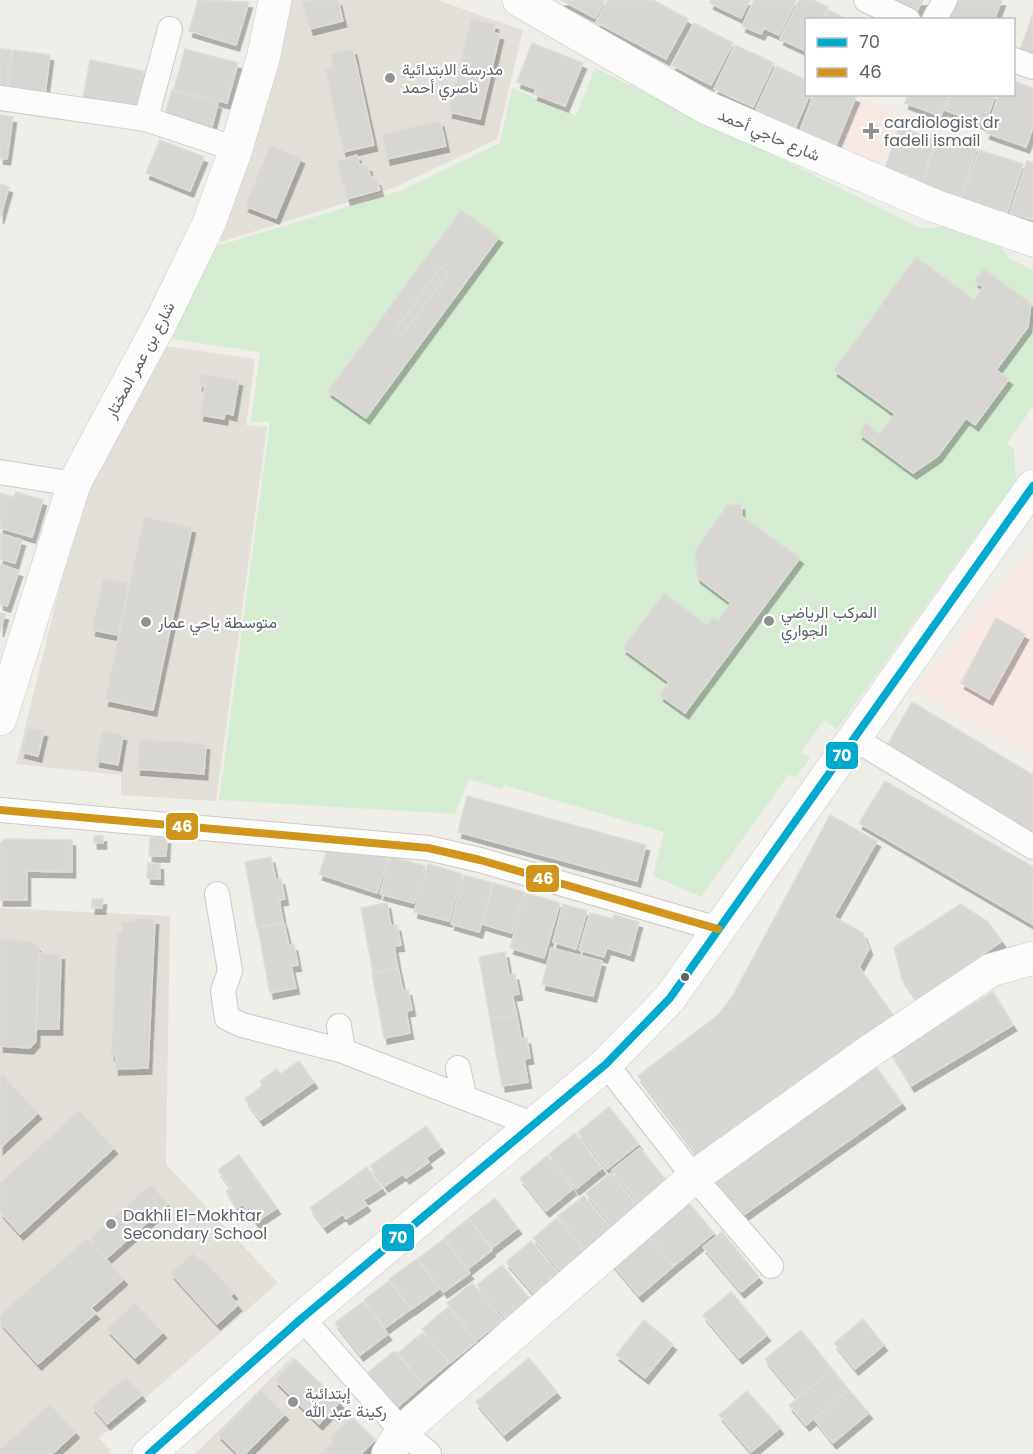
<svg xmlns="http://www.w3.org/2000/svg" width="1033" height="1454" viewBox="0 0 1033 1454" font-family="Poppins,Vazirmatn,sans-serif">
	<style>
		.education { fill: #e1dfd8 }
		.medical { fill: #f7e8e4 }
		.green { fill: #d5ebd2 }
		.building { fill: #d8d6d3; stroke: #dedcd7; stroke-width: 1.5; filter: url(#shadow) }
		.lines { fill: none; stroke-linecap: round; stroke-linejoin: round }
		.street-casing { stroke: #cacac9; stroke-width: 26 }
		.secondary-casing { stroke: #c9cac9; stroke-width: 34 }
		.street { stroke: #fcfcfc; stroke-width: 24 }
		.secondary { stroke: #fcfcfc; stroke-width: 33 }
		.bus-1-casing { stroke: #fff; stroke-width: 12 }
		.bus-2-casing { stroke: #fff; stroke-width: 12 }
		.bus-1 { stroke: #00a9ce; stroke-width: 8 }
		.bus-2 { stroke: #d0951a; stroke-width: 8 }
		.poi-dot { fill: #909394; stroke: #fff; stroke-width: 2 }
		.bus-dot { fill: #5d6267; stroke: #fff; stroke-width: 2 }
		.labels { text-anchor: middle; dominant-baseline: central; stroke-width: 4.5; stroke-linejoin: round; paint-order: stroke }
		.poi-label { font-size: 16px; fill: #5d6267; stroke: #fff; text-anchor: start }
		.street-label { font-size: 16px; fill: #5d6267; stroke: #fff }
		.line-badge { stroke: #fff; stroke-width: 2 }
		.badge-label { font-size: 16px; text-anchor: middle; font-weight: bold; fill: #fff }
	</style>
	<defs>
		<filter id="shadow"><feDropShadow dx="3.5" dy="6" stdDeviation="0" flood-color="#0004"/></filter>
	</defs>
	<rect width="100%" height="100%" fill="#eeede8"/>
	<path class="education" d="M291,0H437L523,30L497,139L393,188L220,242Z
		M165,346L255,359L246,425L267,427L216,801L121,795V775L16,764L86,481Z
		M0,908L170,916L166,1164L278,1283L99,1438L111,1451L108,1454H0Z
		M292,1357L383,1446L376,1454H195Z"/>
	<path class="medical" d="M859,98L902,114L883,164L840,149Z
		M1033,548V755L914,690Z"/>
	<path class="green" d="M595,68L923,229L943,226L1002,248L1010,259L1033,270V406L1007,444L1014,449L1016,480L837,729L824,720L801,752L810,758L795,778L789,774L701,897L653,876L664,832L504,785L501,789L469,779L455,814L219,800L270,422H251L260,352L172,339L214,247L400,191L500,143L512,88L576,116Z"/>
	<path class="building" d="M198,0L249,2L236,45L189,31Z
		M310,0H338L343,21L310,29L302,2Z
		M561,0H605L595,18Z
		M608,0H653L688,19L666,59L596,22Z
		M711,0H750L741,18L710,3Z
		M754,0H796L779,35L764,28L761,34L742,26Z
		M799,0H813L828,7L822,20H806V51L780,39Z
		M881,0H923L914,17Z
		M953,0H1002L994,20H945Z
		M828,10L848,20H824Z
		M1033,14V55L1020,50Z
		M471,19L495,24L494,33L500,34L480,119L449,112Z
		M694,23L733,43L711,85L672,65Z
		M532,43L583,63L565,106L534,94L536,89L517,82Z
		M735,45L774,63L753,107L714,89Z
		M0,49L11,50L6,92L0,91Z
		M185,49L238,63L227,103L174,89Z
		M353,49L374,145L343,152L325,69L333,67L330,54Z
		M13,50L50,55L45,94L8,89Z
		M90,60L144,71L135,114L82,103Z
		M776,66L806,80V94H810L795,128L756,109Z
		M1014,81L1033,88V127L1026,147L986,133L999,94H1014Z
		M172,90L218,103L210,134L163,120Z
		M814,94H849L856,97L836,145L800,130Z
		M908,94H949L941,116L905,103Z
		M951,94H996L984,125L945,110Z
		M0,115L13,117L7,159L0,158Z
		M440,121L446,146L387,159L382,134Z
		M899,127L936,140L921,181L885,168Z
		M938,135L977,147L961,197L922,185Z
		M160,140L204,157L190,191L146,173Z
		M270,145L301,158L276,218L245,206Z
		M979,150L1023,164L1007,213L962,199Z
		M357,155L359,164L368,166L370,176L377,180L380,190L347,199L337,161Z
		M1027,161L1033,163V220L1010,213Z
		M0,184L9,187L0,218Z
		M461,210L499,237L366,418L328,391Z
		M916,257L974,300L983,287L975,281L984,269L1031,303L1028,327L996,370L1009,379L975,425L966,418L938,456L913,473L859,433L866,423L880,434L895,414L834,370Z
		M441,267L449,273L403,334L396,329Z
		M201,374L239,380L233,415L225,413L224,419L200,415L205,386L199,385Z
		M16,492L43,500L32,537L0,528V493L14,497Z
		M741,504L742,516L800,558L685,713L660,695L669,682L623,648L664,593L707,625L713,617L718,621L731,603L697,577L695,551L727,505Z
		M144,517L192,527L153,710L105,700Z
		M1,534L22,540L15,563L0,559Z
		M0,564L19,571L7,606L0,604Z
		M103,578L129,583L118,635L92,630Z
		M0,613L5,614L0,631Z
		M996,618L1025,634L989,699L961,683Z
		M912,702L1033,775V833L886,747Z
		M28,727L44,731L38,756L21,752Z
		M102,731L123,735L118,765L96,761Z
		M140,739L206,744L204,774L137,769Z
		M885,781L1033,867L1032,924L859,823Z
		M467,796L646,845L637,881L458,832Z
		M830,815L877,841L834,917L863,933L869,949L859,967L893,1015L699,1157L638,1076L718,1015L732,997Z
		M94,836H103V843H94Z
		M150,838H167L166,856H149Z
		M4,839L72,840V872L27,871V900H0V844Z
		M327,851L389,857L377,893L319,874Z
		M391,856L425,866L414,903L380,894Z
		M271,857L276,880L281,879L285,899L279,900L283,922L257,927L245,862Z
		M148,863L160,864V879L147,878Z
		M428,864L462,874L449,921L414,912Z
		M464,875L493,883L479,932L451,924Z
		M494,883L524,892L512,933L482,924Z
		M526,893L560,903L544,958L510,948Z
		M92,899H103L102,908H92Z
		M387,903L391,926L397,925L401,945L394,946L398,968L373,973L361,908Z
		M563,904L587,911L576,949L553,942Z
		M961,904L988,922L1002,941L917,1000L902,979L894,947Z
		M590,913L613,919L614,915L639,922L630,955L607,948L604,957L579,950Z
		M135,918L155,919L148,1068L115,1069L116,1056L111,1055L117,932L122,933V922H134Z
		M284,923L289,946L294,945L298,965L291,966L296,988L270,993L258,928Z
		M0,939L32,941L39,948L36,1041L30,1048L0,1046Z
		M551,948L602,961L593,996L542,984Z
		M505,952L509,975L515,974L519,994L512,995L517,1015L490,1019L479,957Z
		M39,953L61,954L59,1029H36Z
		M398,968L403,991L408,990L412,1010L406,1011L410,1033L384,1038L372,973Z
		M993,992L1013,1025L911,1086L891,1053Z
		M517,1015L521,1039L527,1038L530,1058L524,1059L528,1082L502,1086L490,1019Z
		M299,1061L314,1082L260,1120L245,1099L262,1086L260,1081L277,1069L280,1074Z
		M874,1064L902,1103L742,1216L713,1177Z
		M3,1075L38,1113L0,1148V1077Z
		M609,1107L639,1144L607,1169L578,1132Z
		M79,1110L114,1148L20,1234L0,1212V1183Z
		M426,1126L441,1147L426,1158L429,1162L406,1178L403,1174L385,1186L370,1166Z
		M575,1133L602,1168L576,1189L549,1154Z
		M640,1148L668,1183L640,1205L612,1170Z
		M239,1155L277,1208L256,1222L243,1204L237,1208L226,1191L231,1188L218,1170Z
		M547,1156L573,1189L546,1211L520,1178Z
		M367,1167L382,1188L363,1200L367,1205L346,1219L343,1214L324,1227L310,1208Z
		M611,1173L638,1207L613,1227L586,1193Z
		M151,1184L168,1204L107,1258L90,1238Z
		M584,1196L611,1229L585,1250L558,1216Z
		M495,1198L518,1228L492,1248L469,1218Z
		M685,1198L714,1233L674,1266L644,1231Z
		M557,1218L584,1251L560,1271L533,1238Z
		M468,1219L492,1250L468,1269L444,1238Z
		M644,1231L674,1266L639,1296L609,1260Z
		M722,1232L759,1277L741,1292L703,1247Z
		M87,1238L124,1279L91,1308L96,1313L38,1364L0,1322V1315Z
		M444,1239L470,1273L444,1292L418,1259Z
		M531,1241L558,1273L533,1293L506,1262Z
		M193,1253L199,1261L202,1258L234,1293L230,1296L238,1305L217,1324L171,1273Z
		M417,1259L439,1289L412,1309L389,1279Z
		M502,1265L529,1298L505,1318L477,1285Z
		M389,1281L411,1309L385,1328L364,1300Z
		M472,1283L503,1320L477,1340L447,1303Z
		M731,1292L767,1335L739,1358L703,1315Z
		M363,1302L388,1334L360,1355L335,1323Z
		M135,1303L163,1332L135,1358L107,1329Z
		M448,1307L476,1342L450,1363L422,1329Z
		M863,1319L884,1345L855,1369L834,1343Z
		M644,1320L673,1344L645,1378L616,1355Z
		M801,1330L833,1370L797,1398L765,1359Z
		M422,1333L449,1363L424,1384L398,1353Z
		M394,1351L423,1385L394,1410L365,1375Z
		M529,1358L557,1392L504,1435L476,1402Z
		M295,1359L340,1402L319,1424L275,1380Z
		M833,1370L849,1390L806,1425L789,1405Z
		M126,1376L142,1395L107,1424L92,1406Z
		M261,1390L285,1414L245,1454H238L218,1434Z
		M849,1390L869,1413L833,1443L814,1419Z
		M747,1391L780,1428L751,1452L719,1415Z
		M50,1404L76,1432L52,1454H0V1449Z
		M352,1417L375,1440L361,1454H322L333,1442L330,1438Z"/>
	<g class="lines">
		<g class="street-casing">
			<path id="street" d="M866,0L908,20
				M934,20L945,0
				M1014,60L1033,67
				M0,98L146,119L236,149
				M146,119L170,29
				M0,472L74,484
				M855,739L1033,847
				M0,810L428,848L480,860L718,929
				M217,894L230,971L223,991L227,1018L242,1025L343,1051L535,1125
				M339,1026L343,1051
				M606,1064L694,1177L771,1266
				M458,1068L464,1096
				M302,1318L402,1431L429,1454"/>
		</g>
		<g class="secondary-casing">
			<path id="secondary" d="M519,0L705,107L932,205L1033,240
				M0,719L74,484L165,314L209,223L236,149L263,59L275,0
				M149,1454L302,1318L606,1064L670,998L1033,486
				M388,1454L402,1431L694,1177L870,1051L991,970L1033,958"/>
		</g>
		<use href="#street" class="street"/>
		<use href="#secondary" class="secondary"/>
		<g class="bus-1-casing">
			<path id="bus-1" d="M149,1454L302,1318L606,1064L670,998L1033,486"/>
		</g>
		<g class="bus-2-casing">
			<path id="bus-2" d="M0,810L428,848L480,860L718,929"/>
		</g>
		<use href="#bus-1" class="bus-1"/>
		<use href="#bus-2" class="bus-2"/>
	</g>
	<g class="poi-dot">
		<circle cx="390" cy="78" r="6"/>
		<path d="M868 122h6v6h6v6h-6v6h-6v-6h-6v-6h6z"/>
		<circle cx="769" cy="621" r="6"/>
		<circle cx="146" cy="622" r="6"/>
		<circle cx="111" cy="1224" r="6"/>
		<circle cx="293" cy="1402" r="6"/>
	</g>
	<circle class="bus-dot" cx="685" cy="977" r="5"/>
	<g class="labels">
		<g class="poi-label">
			<text x="402" y="69">مدرسة الابتدائية<tspan x="402" dy="18">ناصري أحمد</tspan></text>
			<text x="884" y="122">cardiologist dr<tspan x="884" dy="18">fadeli ismail</tspan></text>
			<text x="781" y="612">المركب الرياضي<tspan x="781" dy="18">الجواري</tspan></text>
			<text x="158" y="622">متوسطة ياحي عمار</text>
			<text x="123" y="1215">Dakhli El-Mokhtar<tspan x="123" dy="18">Secondary School</tspan></text>
			<text x="305" y="1393">إبتدائية<tspan x="305" dy="18">ركينة عبد الله</tspan></text>
		</g>
		<g class="street-label">
			<text transform="translate(769 135) rotate(23)">شارع حاجي أحمد</text>
			<text transform="translate(140 360) rotate(-62)">شارع بن عمر المختار</text>
		</g>
	</g>
	<g class="line-badge">
		<rect x="825" y="741" width="34" height="29" rx="6" fill="#00a9ce"/>
		<rect x="165" y="812" width="34" height="29" rx="6" fill="#d0951a"/>
		<rect x="525" y="864" width="35" height="29" rx="6" fill="#d0951a"/>
		<rect x="381" y="1223" width="34" height="29" rx="6" fill="#00a9ce"/>
	</g>
	<g class="badge-label">
		<text x="842" y="761">70</text>
		<text x="182" y="832">46</text>
		<text x="543" y="884">46</text>
		<text x="398" y="1243">70</text>
	</g>
	<rect x="805" y="18" width="210" height="78" fill="#ffffff" stroke="#bec0c2" stroke-width="1.5"/>
	<rect x="817" y="38" width="30" height="9" fill="#00a9ce" stroke="#bec0c2" stroke-width="1.5"/>
	<text x="859" y="48" font-size="18" fill="#5d6267">70</text>
	<rect x="817" y="68" width="30" height="9" fill="#d0951a" stroke="#bec0c2" stroke-width="1.5"/>
	<text x="859" y="78" font-size="18" fill="#5d6267">46</text>
</svg>
